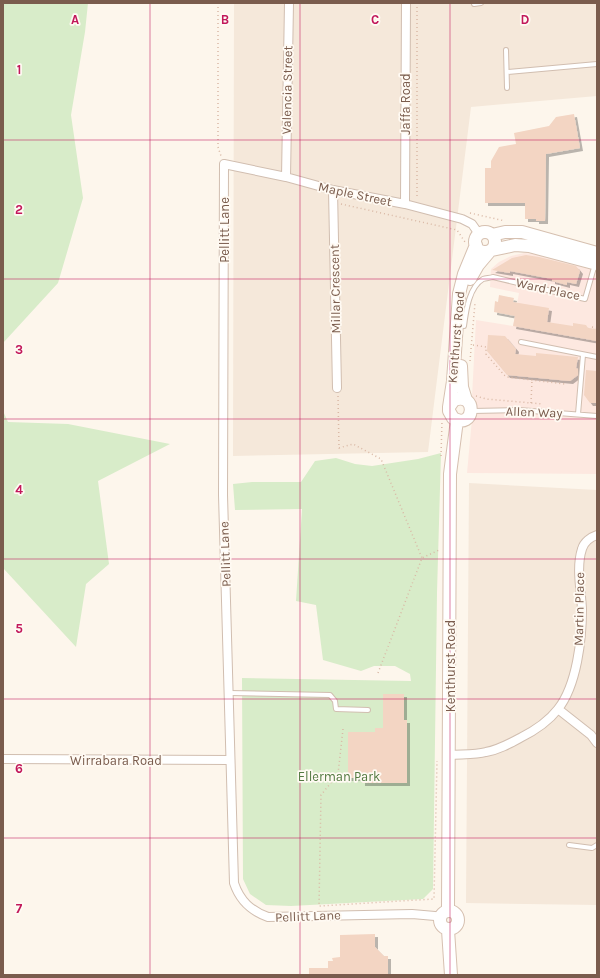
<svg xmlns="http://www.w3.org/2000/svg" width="600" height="978" viewBox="0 0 600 978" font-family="Karla,sans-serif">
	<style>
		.residential { fill: #f5e8da }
		.commercial { fill: #fde8e0 }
		.green { fill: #d8ecc9 }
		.building { fill: #f3d5c3; filter: url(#shadow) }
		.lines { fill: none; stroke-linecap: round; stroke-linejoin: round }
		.lane-casing { stroke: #d1beb0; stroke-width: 6 }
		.street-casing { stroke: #d1beb0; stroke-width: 10 }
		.secondary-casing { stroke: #d6c0b0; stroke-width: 14 }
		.path { stroke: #d9b8a5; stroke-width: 1.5; stroke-dasharray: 1 3; stroke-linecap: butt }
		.lane { stroke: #fff; stroke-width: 4 }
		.street { stroke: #fff; stroke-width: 8 }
		.secondary { stroke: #fff; stroke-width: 12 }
		.grid { fill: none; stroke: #c2185b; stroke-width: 1; stroke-opacity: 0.55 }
		.labels { text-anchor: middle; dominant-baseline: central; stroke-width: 3.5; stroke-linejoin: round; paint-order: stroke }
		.street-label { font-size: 13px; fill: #7a5c4d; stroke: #fffaf3 }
		.park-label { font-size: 13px; fill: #537a41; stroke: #fffaf3 }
		.grid-label { font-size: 13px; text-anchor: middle; font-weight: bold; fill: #c2185b; stroke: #fffaf3; stroke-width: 3.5; stroke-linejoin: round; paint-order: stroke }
	</style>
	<defs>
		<filter id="shadow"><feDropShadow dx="3" dy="3" stdDeviation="0" flood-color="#0004"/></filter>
	</defs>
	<rect width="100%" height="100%" fill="#fdf6ec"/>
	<path class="residential" d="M234,3H597V96L471,107L428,452L233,456Z
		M469,483L597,490V905L466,903Z"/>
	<path class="commercial" d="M524,253L534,254L597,271V474L467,473L472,419L476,404L472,397L476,320L513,326L519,293L490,287L491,269L499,262L511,256Z"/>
	<path class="green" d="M3,3H88L85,32L71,115L83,198L58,283L3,343Z
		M3,411L8,422L68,424L170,444L98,481L109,564L86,584L76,647L3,568Z
		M441,453L437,593L433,889L423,899L291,906L266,905L250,894L243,879L242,678L411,681L410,674L395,666H374L361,671L323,660L316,605L296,601L302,509L235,510L233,484L252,482H301L315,461L336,458L355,464L372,466L418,459Z"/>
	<path class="building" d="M574,114L580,148L546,154L545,221H536V219H525V203H485V168H491V161L499,147L516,144L514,133L549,126L556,117Z
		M526,255L539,257L576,266L580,271L576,284L567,282V285L552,281V279L510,271V273L492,270L512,258Z
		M499,295L514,298L513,302L549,308L547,322L573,326V323L586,325L588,328L597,329V341L513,326L515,316L494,312L495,301L498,302Z
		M488,335L505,336L516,349L515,354L536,356V353L578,357L576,368L578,369V375L570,381L507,375L487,351Z
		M586,370L597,371V403H590L584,395Z
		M383,694H404V720H407V783H362V778H348V732H375V728H383Z
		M375,934V947L384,956H388V975H309V968H328V961H333L332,958L340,957V935Z"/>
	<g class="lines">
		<g class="lane-casing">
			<path id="lane" d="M474,4L481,3
				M506,50L507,88
				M507,72L597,64
				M464,326C466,311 469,287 483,279C486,278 490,278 493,277L585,299L595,264
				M521,342L597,357
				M472,411L519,410L597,416
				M578,414L583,355
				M229,693L330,695L335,701L336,709L368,710
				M569,845L592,848L597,845"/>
		</g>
		<g class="street-casing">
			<path id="street" d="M286,177L289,3
				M333,190L337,388
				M405,204L406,3
				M558,709L591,735L597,743
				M450,755C461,754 475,755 486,752C498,750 509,744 520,738C534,731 548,722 558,709C577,685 582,639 582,609C581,590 576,567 582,549C584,542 591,537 597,535
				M3,759L230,760
				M440,919L435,916L412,914L268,917C251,911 240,901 234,883L223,495L224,164L286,177L333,190L405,204L462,219L472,224L479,234"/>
		</g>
		<g class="secondary-casing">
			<path id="secondary" d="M475 242a10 10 0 1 1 20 0a10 10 0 1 1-20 0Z
				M492,235L505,232H522L597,253
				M492,250L515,245L529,246L597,264
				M470,279L478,265L489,252
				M461,366L462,387L466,400
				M449,407L454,400C478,391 475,431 453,418L449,411V407L453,381L459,294L464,274L476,245
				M440 920a9 9 0 1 1 18 0a9 9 0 1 1-18 0Z
				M448,911L450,474L457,420
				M448,930L451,975"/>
		</g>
		<path class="path" d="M218,3V147L221,156
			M417,3V198H418
			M341,204L457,230L465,242
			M470,213L505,221
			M592,327L597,328
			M473,345L486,347V354L504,375L507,377L565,384
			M470,361L475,303
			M338,396L339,448L353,444L381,459L422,558
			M476,396L486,399L543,404
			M531,403L532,380
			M441,456L442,421
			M378,673L422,558L439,550
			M343,729L338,774L321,795L319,906L434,899L437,761"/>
		<use href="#lane" class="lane"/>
		<use href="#street" class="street"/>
		<use href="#secondary" class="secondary"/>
	</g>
	<path class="grid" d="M150,3V975M300,3V975M450,3V975M3,140H597M3,279H597M3,419H597M3,559H597M3,699H597M3,838H597"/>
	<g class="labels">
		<g class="street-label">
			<text transform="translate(287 90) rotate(-89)">Valencia Street</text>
			<text transform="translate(405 104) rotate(-90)">Jaffa Road</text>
			<text transform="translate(355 194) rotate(12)">Maple Street</text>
			<text transform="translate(224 230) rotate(-90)">Pellitt Lane</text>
			<text transform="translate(335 289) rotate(-91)">Millar Crescent</text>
			<text transform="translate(548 289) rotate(12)">Ward Place</text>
			<text transform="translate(456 337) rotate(-85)">Kenthurst Road</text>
			<text transform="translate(534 412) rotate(2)">Allen Way</text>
			<text transform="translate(225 554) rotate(-92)">Pellitt Lane</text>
			<text transform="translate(579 609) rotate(-89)">Martin Place</text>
			<text transform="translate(450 666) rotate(-90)">Kenthurst Road</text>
			<text x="116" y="760">Wirrabara Road</text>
			<text transform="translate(308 916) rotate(-2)">Pellitt Lane</text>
		</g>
		<g class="park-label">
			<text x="339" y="776">Ellerman Park</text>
		</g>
	</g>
	<g class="grid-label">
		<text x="75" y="24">A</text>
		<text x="225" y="24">B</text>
		<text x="375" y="24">C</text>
		<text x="525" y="24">D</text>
		<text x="19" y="74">1</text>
		<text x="19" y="214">2</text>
		<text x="19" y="354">3</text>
		<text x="19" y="494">4</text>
		<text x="19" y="633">5</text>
		<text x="19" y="773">6</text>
		<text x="19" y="913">7</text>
	</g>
	<rect width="600" height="978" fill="none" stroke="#7a5c4d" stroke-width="8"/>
</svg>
